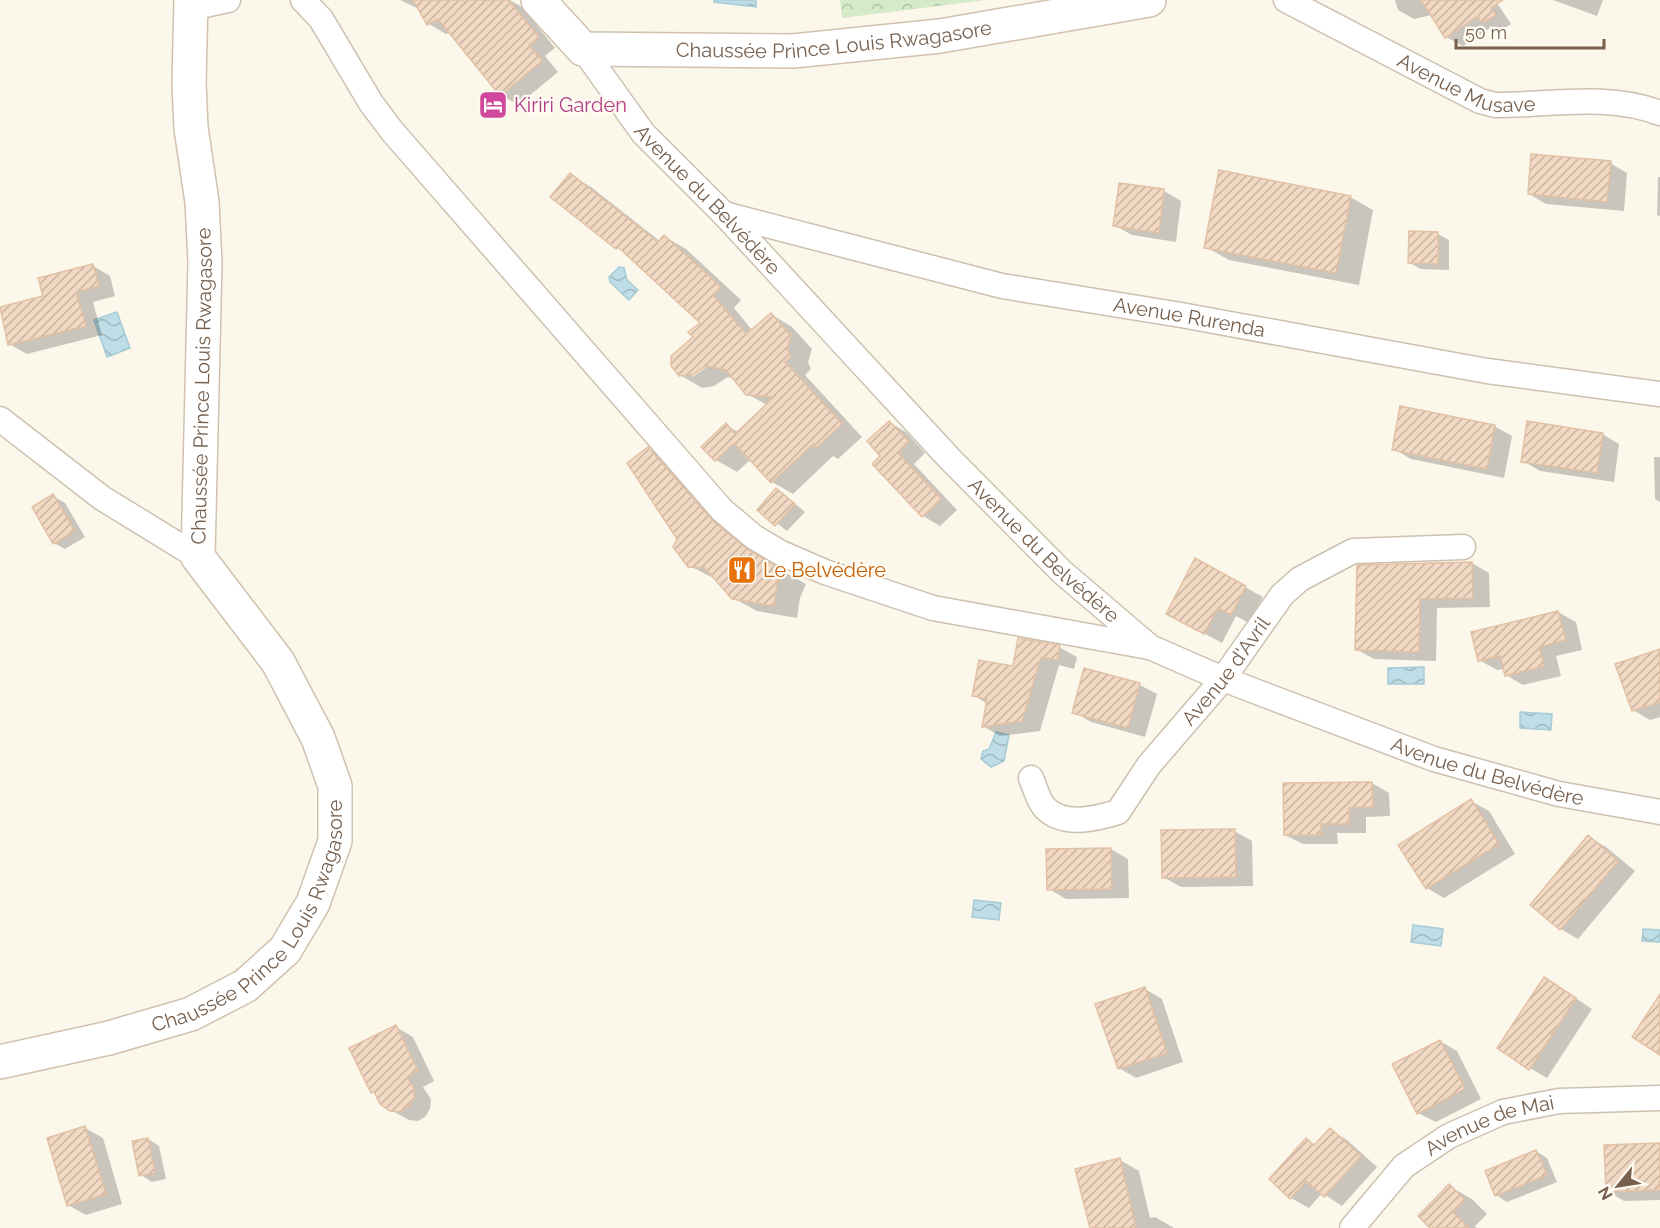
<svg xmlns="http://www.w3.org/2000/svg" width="1660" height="1228" viewBox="0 0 1660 1228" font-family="Raleway,sans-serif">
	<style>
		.forest { fill: url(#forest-crowns) }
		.water { fill: url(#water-waves); stroke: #a6ccd7; stroke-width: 1.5 }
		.shadow { fill: #0003; fill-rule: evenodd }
		.building { fill: url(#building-hatch); stroke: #e3c1a4; stroke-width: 1.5 }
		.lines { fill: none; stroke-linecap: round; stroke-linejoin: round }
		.street-casing { stroke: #cec0b0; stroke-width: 27 }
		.secondary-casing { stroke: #d1c1ae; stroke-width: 36 }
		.street { stroke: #fff; stroke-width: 24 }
		.secondary { stroke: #fff; stroke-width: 33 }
		.labels { text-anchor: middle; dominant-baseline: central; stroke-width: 4.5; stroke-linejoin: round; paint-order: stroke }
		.street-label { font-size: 20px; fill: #77604e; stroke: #fefbf2 }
		.hotel-label { font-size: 20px; fill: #b23c85; stroke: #fefbf2; text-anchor: start }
		.food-label { font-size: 20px; fill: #c56008; stroke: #fefbf2; text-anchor: start }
	</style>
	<defs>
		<pattern id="forest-crowns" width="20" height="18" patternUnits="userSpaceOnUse" patternTransform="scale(1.5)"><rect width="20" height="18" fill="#d4eac9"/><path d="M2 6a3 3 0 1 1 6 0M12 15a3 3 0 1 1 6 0" fill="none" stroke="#b1c1a5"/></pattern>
		<pattern id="water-waves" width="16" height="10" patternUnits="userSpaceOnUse" patternTransform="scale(1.5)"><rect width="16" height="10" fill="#bfdde6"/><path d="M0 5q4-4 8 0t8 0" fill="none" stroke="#a0b7bd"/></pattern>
		<pattern id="building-hatch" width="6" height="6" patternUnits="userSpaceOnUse" patternTransform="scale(1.5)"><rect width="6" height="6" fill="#f1d9c4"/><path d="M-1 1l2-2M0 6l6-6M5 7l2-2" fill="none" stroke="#c8b3a1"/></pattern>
	</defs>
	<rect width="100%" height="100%" fill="#fcf7eb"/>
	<path class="forest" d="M840,0H986L842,18Z"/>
	<path class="water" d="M714,0H756V7L714,2Z
		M619,267L624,268L627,280L638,290L629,300L610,282L609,277Z
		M117,312L130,348L107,357L94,320Z
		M1424,667V684H1388V668Z
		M1520,712L1552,714L1551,730L1520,728Z
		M996,732L1009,735L1004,761L991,767L981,759L983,751L989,749Z
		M974,900L1001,903L999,920L972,917Z
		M1413,925L1443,929L1441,946L1411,942Z
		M1643,929L1660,930V942L1642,941Z"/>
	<path class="shadow" d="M400,0H510L522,7L555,48L545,56L558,72L518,105L501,95L450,32L446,34L429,24L419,9Z
		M1395,0H1495L1511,24L1500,31L1492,27L1463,46L1446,37L1432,15L1414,19L1398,10Z
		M1553,0H1603L1597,16Z
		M1610,163L1627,173L1624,211L1546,204L1529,194Z
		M570,175L591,187L661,242L665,237L686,249L741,300L734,308L752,330L771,314L792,327L812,349L808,362L811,369L805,375L862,437L838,459L833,456L793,494L772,482L751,459L737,472L716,460L726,425L738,432L767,405L747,394L735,379L728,377L714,386L702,388L680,375L702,323L627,254L552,197ZM711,361L713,363L692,377V373Z
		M1658,177H1660V216L1657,215Z
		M1120,185L1164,191L1181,201L1176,242L1132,235L1114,225Z
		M1350,197L1373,210L1359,285L1229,260L1206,247Z
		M1438,234L1449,240V270L1421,269L1410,263Z
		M93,266L110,276L115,296L93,302L102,335L27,354L9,344L0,309L45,297Z
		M889,422L906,432L925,453L914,464L957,510L940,526L923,516L874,464L883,456Z
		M1494,426L1512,436L1504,478L1411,459L1394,449Z
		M1602,434L1619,444L1614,482L1540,471L1523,461Z
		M648,448L671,462L736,536L768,563L806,584L800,598L797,618L757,611L733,598L717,580L690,566Z
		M1654,457H1660V502L1655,499Z
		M777,489L805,512L787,531L759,509Z
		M53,496L65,503L85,537L65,549L54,543Z
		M1196,560L1263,597L1249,623L1236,616L1222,643L1185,623Z
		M1472,563L1489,573L1490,607L1437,608L1436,661L1374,659L1356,649L1358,567Z
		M1558,612L1576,622L1582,650L1556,656L1561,676L1523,685L1506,675L1504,669L1497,670L1479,660Z
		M1059,647L1077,657L1074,669L1059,665L1040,731L1000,736L983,726L988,704L973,695L1014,668Z
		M1660,650V717L1650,720L1633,710Z
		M1140,685L1157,694L1145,737L1091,722L1074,712Z
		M1372,783L1389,793L1390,816L1366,817V833H1337L1338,844H1303L1285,835L1284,785Z
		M1471,801L1489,811L1515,854L1444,898L1427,888Z
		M1234,831L1252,841L1253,886L1181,887L1163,877Z
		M1589,837L1606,847L1635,871L1578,939L1561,929L1532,905Z
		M1111,849L1128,859L1129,898L1066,899L1049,889Z
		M1145,989L1162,999L1183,1062L1136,1078L1119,1068Z
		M1562,989L1592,1009L1547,1078L1530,1068Z
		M396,1027L413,1037L434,1081L423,1087L431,1099L430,1109L425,1117L418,1121L409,1120L391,1110L373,1092Z
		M1440,1041L1457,1051L1481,1099L1436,1122L1418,1113Z
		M85,1128L103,1138L122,1204L86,1215L68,1205Z
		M1330,1130L1347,1140L1377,1167L1342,1206L1322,1193L1309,1208L1291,1198L1271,1179L1306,1140L1316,1146Z
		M148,1139L159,1146L166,1179L152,1182L141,1175Z
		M1660,1145V1200L1624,1201L1607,1191Z
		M1536,1151L1547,1158L1557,1182L1507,1202L1496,1195Z
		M1120,1160L1139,1171L1150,1218L1155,1217L1174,1228H1092Z
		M1449,1186L1472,1199L1487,1214L1475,1226L1477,1228H1432Z"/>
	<path class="building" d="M413,0H508L539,37L529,45L542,61L500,96L438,19L427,25Z
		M1421,0H1503L1491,8L1496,15L1482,23L1478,16L1445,38Z
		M1531,154L1611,161L1607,202L1528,194Z
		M1219,170L1351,196L1336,273L1204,248Z
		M570,173L658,242L664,235L721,287L713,295L746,334L771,313L791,336L787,349L791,357L785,362L842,424L816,448L813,444L771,483L734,443L715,461L701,447L726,423L735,434L774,397L746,395L726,370L706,366L692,375L679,376L671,366V356L693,337L688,332L700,323L618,247L616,249L550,197Z
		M1119,183L1164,189L1159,233L1113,226Z
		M1409,231L1438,232V264L1408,263Z
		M93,264L99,286L76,292L86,326L8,345L0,307L43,296L38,278Z
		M1400,406L1495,425L1487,469L1392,450Z
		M889,421L909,442L898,453L941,499L922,517L872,464L880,456L867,441Z
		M1527,421L1603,433L1597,473L1521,462Z
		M648,447L713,521L747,549L784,570L777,585L774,606L732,599L705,568L688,567L673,547L677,539L627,463Z
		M776,488L795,504L775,526L757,510Z
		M53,494L75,531L53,544L32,507Z
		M1195,558L1246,586L1231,615L1218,608L1204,634L1166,614Z
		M1472,562L1473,598L1420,599L1419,652L1355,650L1357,565Z
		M1558,611L1566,640L1539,647L1544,666L1505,676L1500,656L1478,661L1471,632Z
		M1018,638L1060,645L1057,660L1041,657L1022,721L982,727L987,699L972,696L979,660L1013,666Z
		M1660,649V702L1632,711L1615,664Z
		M1084,668L1140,683L1128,728L1072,713Z
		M1372,782L1373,807L1349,808V824H1321V835H1284L1283,783Z
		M1471,799L1499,844L1426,889L1398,845Z
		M1235,829L1236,877L1162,878L1161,830Z
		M1588,835L1618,861L1560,930L1530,905Z
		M1111,848L1112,889L1047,890L1046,849Z
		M1544,977L1576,998L1529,1070L1497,1048Z
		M1145,987L1167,1053L1118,1069L1095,1004Z
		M1660,994V1055L1632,1037Z
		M396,1025L418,1071L407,1077L414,1088V1098L408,1107L400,1112L390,1111L380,1104L374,1092L371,1093L349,1048Z
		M1440,1040L1465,1089L1417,1114L1392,1064Z
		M85,1126L106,1194L67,1206L47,1138Z
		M1330,1128L1361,1156L1324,1197L1306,1181L1290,1199L1269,1179L1306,1138L1314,1145Z
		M148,1138L155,1173L139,1176L132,1141Z
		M1660,1143V1190L1606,1192L1604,1145Z
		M1536,1150L1547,1175L1495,1196L1485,1171Z
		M1120,1158L1136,1228H1090L1075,1169Z
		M1449,1184L1465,1200L1453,1212L1469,1228H1430L1418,1216Z"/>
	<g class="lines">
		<g class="street-casing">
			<g id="street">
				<path d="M303,0L321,19L371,103L392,131L722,510L754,537L781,553L825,572L933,608L1149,647"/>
				<path id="s1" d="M1286,0L1480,101L1495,105C1551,105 1607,93 1660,113"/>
				<path d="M191,8L228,0"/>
				<path id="s2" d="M583,49L643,133L724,214L949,458L1062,572L1150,647L1223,679L1434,759L1559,794L1660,812"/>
				<path id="s3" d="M724,214L1002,286L1181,315L1487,371L1660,394"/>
				<path d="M0,419L102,498L198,557"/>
				<path id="s4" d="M1031,778C1035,787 1038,801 1045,808C1064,827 1095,819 1118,812L1149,765L1223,679L1282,595L1300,579L1353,551L1463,547"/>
				<path id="s5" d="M1352,1228L1404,1166L1449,1136L1503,1112L1559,1101L1660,1098"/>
			</g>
		</g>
		<g class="secondary-casing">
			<g id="secondary">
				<path id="s6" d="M538,0L583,49L793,51L940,36L1149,0"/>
				<path id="s7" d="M0,1062L109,1038L191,1014L245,986L285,950L313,903L335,841V786L318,738L278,662L198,557L205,262L202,202L191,128L189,83L191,0"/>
			</g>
		</g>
		<use href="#street" class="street"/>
		<use href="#secondary" class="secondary"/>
	</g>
	<defs>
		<g id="hotel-square" transform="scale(1.5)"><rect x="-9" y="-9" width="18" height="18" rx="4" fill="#d1479c" stroke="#fefbf2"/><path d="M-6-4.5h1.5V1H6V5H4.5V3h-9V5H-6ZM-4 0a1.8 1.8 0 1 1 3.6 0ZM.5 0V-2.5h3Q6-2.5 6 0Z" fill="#fff"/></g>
		<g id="restaurant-square" transform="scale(1.5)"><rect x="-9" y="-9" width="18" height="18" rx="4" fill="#e8710a" stroke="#fefbf2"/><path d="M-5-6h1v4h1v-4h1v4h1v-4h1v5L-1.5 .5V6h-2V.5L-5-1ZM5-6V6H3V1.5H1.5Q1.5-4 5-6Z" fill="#fff"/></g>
	</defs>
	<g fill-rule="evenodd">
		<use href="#hotel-square" x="493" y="105"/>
		<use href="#restaurant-square" x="742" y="570"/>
	</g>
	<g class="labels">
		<g class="street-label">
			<text stroke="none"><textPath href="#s6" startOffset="318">Chaussée Prince Louis Rwagasore</textPath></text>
			<text stroke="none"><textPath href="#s1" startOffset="201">Avenue Musave</textPath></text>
			<text stroke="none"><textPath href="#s2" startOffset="196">Avenue du Belvédère</textPath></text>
			<text stroke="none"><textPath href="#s3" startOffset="477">Avenue Rurenda</textPath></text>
			<text stroke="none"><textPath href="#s7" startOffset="927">Chaussée Prince Louis Rwagasore</textPath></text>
			<text stroke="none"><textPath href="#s2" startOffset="682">Avenue du Belvédère</textPath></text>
			<text stroke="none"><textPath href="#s4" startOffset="288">Avenue d'Avril</textPath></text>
			<text stroke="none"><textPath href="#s2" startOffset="1186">Avenue du Belvédère</textPath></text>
			<text stroke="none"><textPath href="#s7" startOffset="315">Chaussée Prince Louis Rwagasore</textPath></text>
			<text stroke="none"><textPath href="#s5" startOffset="177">Avenue de Mai</textPath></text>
		</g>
		<g class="hotel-label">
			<text x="514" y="105">Kiriri Garden</text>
		</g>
		<g class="food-label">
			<text x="763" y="570">Le Belvédère</text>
		</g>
	</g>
	<g transform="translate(1618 1186) rotate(240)" stroke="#fefbf2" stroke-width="4.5" paint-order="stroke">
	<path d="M0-4.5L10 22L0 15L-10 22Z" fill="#77604e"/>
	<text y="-9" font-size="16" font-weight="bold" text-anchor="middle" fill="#77604e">N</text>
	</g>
	<path d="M1456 39v9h148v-9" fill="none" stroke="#77604e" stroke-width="3"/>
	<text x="1465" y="39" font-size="18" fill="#77604e" stroke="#fefbf2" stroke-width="4.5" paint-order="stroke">50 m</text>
</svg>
